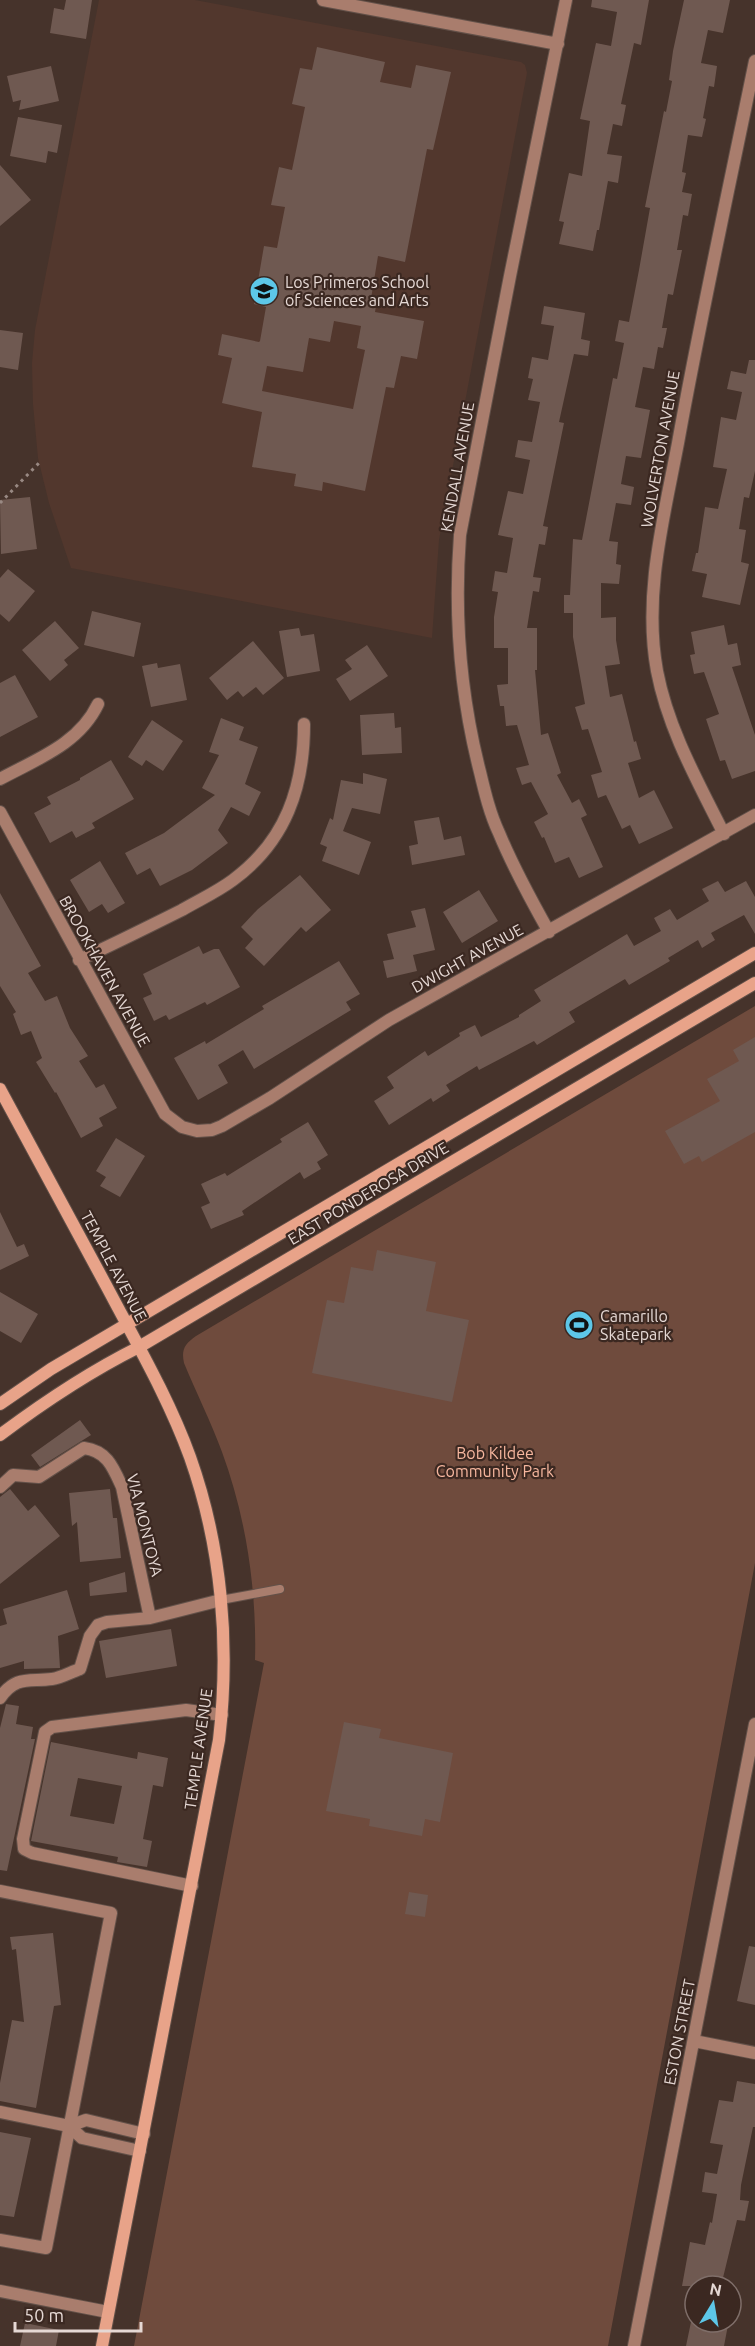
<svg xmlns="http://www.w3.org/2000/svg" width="755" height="2346" viewBox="0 0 755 2346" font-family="Ubuntu,sans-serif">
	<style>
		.built { fill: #52372d }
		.green { fill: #6f4b3d }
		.building { fill: #6f5951; fill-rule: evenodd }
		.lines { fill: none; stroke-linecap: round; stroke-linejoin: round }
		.service-casing { stroke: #635149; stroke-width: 10 }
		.minor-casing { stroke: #635149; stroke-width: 14 }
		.secondary-casing { stroke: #635149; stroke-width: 14 }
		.path { stroke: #998983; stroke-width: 3; stroke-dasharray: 3 4.5; stroke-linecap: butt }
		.service { stroke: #a97d6d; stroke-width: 8 }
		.minor { stroke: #a97d6d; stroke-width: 12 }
		.secondary { stroke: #e8a389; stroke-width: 12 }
		.labels { text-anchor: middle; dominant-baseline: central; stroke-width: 4.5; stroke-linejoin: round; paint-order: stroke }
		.poi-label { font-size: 16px; fill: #e5d8d4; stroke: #3b2821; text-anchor: start }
		.street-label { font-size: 16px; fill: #e5d8d4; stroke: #3b2821 }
		.park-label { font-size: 16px; fill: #f7b79f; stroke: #3b2821 }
	</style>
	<rect width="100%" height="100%" fill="#46332b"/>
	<path class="built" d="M99,0H195L521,62L525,65L527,73L439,540L432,638L71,568L49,503L38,458L33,404L32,363L35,330Z"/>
	<path class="green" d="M755,1006V1563L608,2346H134L264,1663L255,1660C257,1590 246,1517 222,1452C211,1422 196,1392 184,1363C181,1349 185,1344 196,1336Z"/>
	<path class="building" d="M66,0H92L86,39L50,33L54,8L64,10Z
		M592,0H649L641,45L634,43L621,104L626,105L622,126L613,124L607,154L622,156L618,183L608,181L599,230H597L593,251L559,244L564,222L559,221L569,173L582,176L590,121L580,119L596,43L611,46L617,12L591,7Z
		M684,0H730L723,33L708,30L701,63L717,66L714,87L709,86L703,118L706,119L702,137L688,135L682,172L686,173L682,192L692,194L688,216L683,215L677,250H682L673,295L668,294L662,328H667L663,348L658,347L654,369L643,367L635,407L650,410L641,458L626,456L621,484L634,487L631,505L616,503L609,541L618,542L616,564L621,565L619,584L601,583V618L616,617V640L620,664L605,666L610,697L622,694L634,742L636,741L641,759L628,763L639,798L654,790L673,828L639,844L630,825L622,829L606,795L598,798L591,775L602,772L588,729L582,730L575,707L585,704L573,637V613H564V595H570L573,539L582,540L613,378L617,379L624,343L615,341L619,320L629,322L639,270L650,208L645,207L664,111L666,112L672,81L669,80L673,51Z
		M317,47L385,62L380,82L411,88L416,65L451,72L433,150L427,149L405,262L378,256L370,305L376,306L375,312L424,321L417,359L401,356L394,388L386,387L365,491L323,482L322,491L294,486L296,474L252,467L262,412L222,403L232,358L218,355L222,334L259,342L260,341L266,307L254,304L264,246L277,248L285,207L271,205L279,167L292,170L305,107L292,104L300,68L312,70ZM334,321L361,326L357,348L365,350L353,409L262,391L267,366L303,372L309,338L330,342Z
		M51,66L59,101L19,110L21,100L13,102L7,76Z
		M18,117L62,125L57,153L48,151L46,163L10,156Z
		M0,165L31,200L0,226Z
		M544,306L585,313L581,339L590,341L588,356L574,354L559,422L564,423L543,526L548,527L545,545L539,544L533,577L541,578L539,592L533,591L527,628H537V670H535L541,735L548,733L561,773L557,775L572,803L579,799L587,815L581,818L603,867L579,878L569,857L555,863L544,837L542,838L534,822L548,814L531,782L522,785L516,768L529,765L517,725L506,726L504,706H500L497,685L508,684V648H494V617L498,592L492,591L495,571L507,573L513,538L498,535L508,491L523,494L530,460L515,457L518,440L532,442L540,402L528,400L533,379L528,378L532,357L548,360L554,326L541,324Z
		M0,330L23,333L18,370L0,367Z
		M749,360H755V471L749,498L744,497L739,529L746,530L741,562L749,564L740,605L702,597L707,574L692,571L696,553H698L705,507L718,509L727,469L713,467L721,417L736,420L742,392L727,389L731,371L746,374Z
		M30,497L37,549L1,554L0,500Z
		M8,569L35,591L9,622L0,614V578Z
		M92,611L141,623L134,657L84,645Z
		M55,621L79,648L64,660L68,665L50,681L22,650Z
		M724,625L728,645L737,643L741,665L732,667L755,735V771L732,779L725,760L720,761L706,719L719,714L704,672L694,674L690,655L695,654L691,632Z
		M299,628L301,636L314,634L320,671L287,677L279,631Z
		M253,641L284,678L263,695L256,687L243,697L238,691L227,700L209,678Z
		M367,645L388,676L350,701L336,679L352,669L345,660Z
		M157,663L158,668L180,664L187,700L151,707L142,666Z
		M15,675L38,717L0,737V683Z
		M394,713L395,728L401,727L402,753L362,755L360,715Z
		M221,718L244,727L239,740L258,747L245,784L261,792L249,816L231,807L218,830L228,843L192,870L160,886L150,868L137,875L125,853L164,833L215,795L202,788L219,755L209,752Z
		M152,720L183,741L163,771L146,760L142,766L128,757Z
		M111,760L134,799L92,823L95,828L76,838L72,831L50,843L34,813L51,804L47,797L80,780V778Z
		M363,773L387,779L380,814L352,808L343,831L371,842L359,875L322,861L327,847L320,844L330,818L333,820L341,780L363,784Z
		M439,817L444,840L461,836L465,855L412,865L409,846L418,844L414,821Z
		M100,861L125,903L108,913L102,904L89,912L70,880Z
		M300,875L331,910L306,932L301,927L264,966L245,948L253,939L241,927L258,909Z
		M718,881L725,892L746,881L755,897V934L744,915L711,933L715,940L702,948L698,940L668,958L670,961L629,985L625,979L569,1012L575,1022L537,1045L534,1041L479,1070L477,1066L446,1085L450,1091L433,1102L431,1098L389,1125L374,1101L394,1088L387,1077L425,1051L428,1056L460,1036L459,1033L475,1025L481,1037L519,1017V1015L541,1001L534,990L627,934L634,946L661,931L654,918L670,909L677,920L709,901L702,889Z
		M479,890L498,921L462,943L443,912Z
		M0,893L41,966L28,973L45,1001L57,996L70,1028L88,1056L79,1061L96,1088L104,1084L117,1108L99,1118L103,1126L81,1138L56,1092L55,1093L36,1062L42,1058L31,1031L21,1035L13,1014L16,1012L0,986Z
		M425,908L435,950L413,955L417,971L387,978L383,961L394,959L387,934L416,927L411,911Z
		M199,946L203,954L214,949H219L240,987L207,1005L205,1002L169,1020L166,1015L154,1021L143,998L152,994L143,974Z
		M339,961L360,994L346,1002L351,1010L254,1069L243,1050L218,1065L228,1083L198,1100L174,1058L205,1041L206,1044L264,1009L262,1006Z
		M755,1037V1132L702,1162L699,1156L684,1164L665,1131L720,1101L707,1079L739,1061L733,1050Z
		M308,1122L328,1155L317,1162L321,1169L304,1179L300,1172L242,1211L244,1215L211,1229L201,1207L210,1203L201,1184L225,1173L227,1176L282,1142L280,1139Z
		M116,1138L145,1156L120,1197L100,1186L106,1177L96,1171Z
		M0,1212L17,1247L24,1244L29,1256L0,1270Z
		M377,1250L436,1262L426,1311L469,1320L452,1402L312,1373L327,1300L344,1303L351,1267L373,1271Z
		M0,1292L38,1314L21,1343L0,1331Z
		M80,1420L91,1435L40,1467L31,1455Z
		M10,1489L28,1511L35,1505L60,1536L0,1584V1497Z
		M110,1489L113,1518H117L121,1558L80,1562L77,1522L72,1526L69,1493Z
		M125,1572L127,1592L90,1596L89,1583Z
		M67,1590L79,1629L58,1636L60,1668L24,1669V1661L0,1668V1626L7,1624L3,1609Z
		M171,1629L177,1666L106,1678L99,1641Z
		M6,1704L19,1706L16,1724L33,1727L31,1739H35L7,1871L0,1870V1728Z
		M344,1722L381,1729L379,1738L453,1753L440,1822L425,1819L422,1836L369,1826L370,1819L326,1811Z
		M51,1742L137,1759L138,1752L168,1758L163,1787L153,1785L143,1839L152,1841L147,1867L117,1862L118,1857L31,1841ZM78,1778L122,1786L114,1824L70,1816Z
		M409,1892L428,1895L425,1917L405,1914Z
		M53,1933L61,2005L54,2006L36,2108L0,2101V2083L12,2020L24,2022L16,1949L12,1950L10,1937Z
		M749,1946L755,1947V2005L737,2001Z
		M737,2081L755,2084V2127H753L741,2185L740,2200L749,2201L745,2221L737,2220L721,2286H682L690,2242L705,2245L710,2222L712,2223L717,2194L702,2192L705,2172L717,2174L723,2145L710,2143L719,2100L733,2102Z
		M0,2132L31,2138L14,2217L0,2215Z
		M691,2322L728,2325L724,2346H686Z
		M25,2323L59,2330L56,2346H20Z"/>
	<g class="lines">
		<g class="service-casing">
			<path id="service" d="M221,1600L280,1589"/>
		</g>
		<g class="minor-casing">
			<path id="minor" d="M323,0L558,44
				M0,779C37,759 79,744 98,704
				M0,812L165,1114L182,1127L197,1131L212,1130L222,1126L270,1098L389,1020L755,815
				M724,834C698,782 668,729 657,671C643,595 664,517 678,443C701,315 729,188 755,61
				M549,932C531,900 513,867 499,833C490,814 485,793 480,772C460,694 454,615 460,535L510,276L566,0
				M79,960C114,944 148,927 182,910C199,900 217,892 233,880C286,841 304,787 304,724
				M0,1487L13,1475L39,1477L84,1448C107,1451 113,1467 122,1487L150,1618
				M0,1698C16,1675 29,1682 52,1679C61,1678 71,1672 80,1669L90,1636L98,1625L107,1622L150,1618L221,1600
				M192,1886L32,1853L24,1849L23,1839L45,1732L52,1727L186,1710L222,1715
				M0,1891L111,1913L46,2248L0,2240
				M694,2041L755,2053
				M0,2112L69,2126L86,2120L144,2134
				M69,2126L82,2138L140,2151
				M0,2291L108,2312
				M634,2346L755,1724"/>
		</g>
		<g class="secondary-casing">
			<path id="secondary" d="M0,1089C36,1156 72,1223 108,1289C137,1344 169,1399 190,1457C222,1547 230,1645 219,1740L102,2346
				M0,1404L51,1369L755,953
				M0,1435C44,1402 89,1372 139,1347L755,983"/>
		</g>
		<path class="path" d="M0,503L39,463"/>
		<use href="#service" class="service"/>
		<use href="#minor" class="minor"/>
		<use href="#secondary" class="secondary"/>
	</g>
	<defs>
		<g id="school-disc" transform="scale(1.5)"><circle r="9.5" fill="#5dc7e8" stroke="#3b2821"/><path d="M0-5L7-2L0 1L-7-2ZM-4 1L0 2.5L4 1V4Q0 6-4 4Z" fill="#111"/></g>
		<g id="stadium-disc" transform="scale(1.5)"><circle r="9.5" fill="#5dc7e8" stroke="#3b2821"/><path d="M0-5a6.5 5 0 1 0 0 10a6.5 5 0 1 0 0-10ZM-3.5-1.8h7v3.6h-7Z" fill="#111"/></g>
	</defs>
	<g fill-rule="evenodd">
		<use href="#school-disc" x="264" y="291"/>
		<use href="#stadium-disc" x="579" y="1325"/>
	</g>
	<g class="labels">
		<g class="poi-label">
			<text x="285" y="282">Los Primeros School<tspan x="285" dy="18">of Sciences and Arts</tspan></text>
			<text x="600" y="1316">Camarillo<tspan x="600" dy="18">Skatepark</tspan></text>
		</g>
		<g class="street-label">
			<text transform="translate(660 449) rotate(-80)">WOLVERTON AVENUE</text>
			<text transform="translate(457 467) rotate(-80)">KENDALL AVENUE</text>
			<text transform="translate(467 958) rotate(-29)">DWIGHT AVENUE</text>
			<text transform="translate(105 971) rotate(61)">BROOKHAVEN AVENUE</text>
			<text transform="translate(368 1193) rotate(-31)">EAST PONDEROSA DRIVE</text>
			<text transform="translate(114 1266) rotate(62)">TEMPLE AVENUE</text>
			<text transform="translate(145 1525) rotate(76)">VIA MONTOYA</text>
			<text transform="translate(198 1749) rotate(-82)">TEMPLE AVENUE</text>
			<text transform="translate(679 2032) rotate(-79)">ESTON STREET</text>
		</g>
		<g class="park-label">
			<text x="495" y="1453">Bob Kildee<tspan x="495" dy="18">Community Park</tspan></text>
		</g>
	</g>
	<g transform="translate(713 2304) rotate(11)"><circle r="28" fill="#3b2821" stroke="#7f6e69" stroke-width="1.5"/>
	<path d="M0-4.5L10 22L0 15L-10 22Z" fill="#5dc7e8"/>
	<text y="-9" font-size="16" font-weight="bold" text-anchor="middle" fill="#e5d8d4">N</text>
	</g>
	<path d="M15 2322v9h126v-9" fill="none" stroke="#e5d8d4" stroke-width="3"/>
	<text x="24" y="2322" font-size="18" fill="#e5d8d4" stroke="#3b2821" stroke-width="4.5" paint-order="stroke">50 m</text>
</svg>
